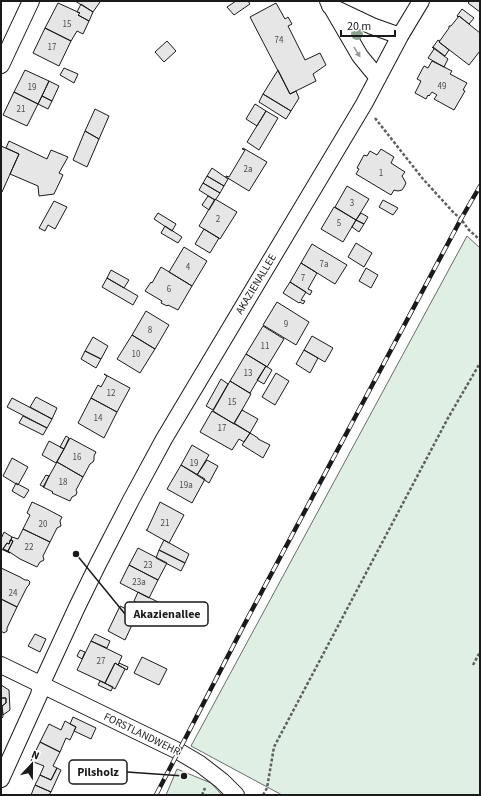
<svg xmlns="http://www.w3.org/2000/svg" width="481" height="796" viewBox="0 0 481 796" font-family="'Source Sans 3',sans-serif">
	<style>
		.green { fill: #e0efe3; stroke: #6a6a6a }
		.building { fill: #e6e6e6; stroke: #1a1a1a }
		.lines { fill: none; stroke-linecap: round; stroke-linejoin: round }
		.minor-casing { stroke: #1a1a1a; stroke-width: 18 }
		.path { stroke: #5f5f5f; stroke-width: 2.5; stroke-dasharray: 3 2; stroke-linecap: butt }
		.minor { stroke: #fff; stroke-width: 16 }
		.rail-casing { stroke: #1a1a1a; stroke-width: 4.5 }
		.rail { stroke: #fff; stroke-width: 3; stroke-dasharray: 9; stroke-linecap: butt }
		.tree { fill: #8aa48f }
		.oneway { fill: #989898 }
		.labels { text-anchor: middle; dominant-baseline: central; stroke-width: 3; stroke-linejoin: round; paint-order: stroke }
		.number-label { font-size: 9px; fill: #4d4d4d }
		.street-label { font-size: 11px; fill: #1a1a1a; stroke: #fff }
		.leader { fill: none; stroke: #1a1a1a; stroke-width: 1.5 }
		.callout-dot { fill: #1a1a1a; stroke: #fff; stroke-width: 1.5 }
		.callout { fill: #fff; stroke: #1a1a1a; stroke-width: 1.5 }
		.callout-label { font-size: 12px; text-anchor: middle; font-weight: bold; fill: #1a1a1a }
	</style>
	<rect width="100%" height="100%" fill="#fff"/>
	<path class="green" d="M467,236L480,248V795H282L191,746Z
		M177,769L211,783L222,795H166Z"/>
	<path class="building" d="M75,1H98L100,2L93,12Z
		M236,1H248L250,4L234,15L227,7Z
		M470,1H480V12L468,3Z
		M58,3L80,13L78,15L89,21L83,34L77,31L71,41L45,28Z
		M276,3L285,19L288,17L292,24L288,26L305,60L320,53L326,65L313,74L316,81L290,94L250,17Z
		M81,4L93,12L89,21L78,15L80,13L77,12Z
		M462,9L474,18L469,24L459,16L458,17L457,16Z
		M459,16L480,33V51L469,65L439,42L449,28V26H451Z
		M45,28L71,41L59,66L33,53Z
		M438,40L440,41L439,42L449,50L445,56L433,47Z
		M167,41L176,51L164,62L155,52Z
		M432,47L448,59L444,67L428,58L434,49Z
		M432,61L452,71L450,74L467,83L463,90L465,91L454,110L434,99L437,95L432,92L429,96L428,95L426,99L415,93L421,81L417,79L424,66L428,68Z
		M64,68L78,74L74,83L60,75Z
		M25,70L49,81L38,104L14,92Z
		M278,70L290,94L296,91L299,98L291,111L263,94Z
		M49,81L59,86L52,101L42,96Z
		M14,92L38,104L27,126L3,115Z
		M263,94L291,111L286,119L259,102Z
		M42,96L52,101L48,109L38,104Z
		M255,104L266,111L257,126L246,119Z
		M95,109L109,116L99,139L85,131Z
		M266,111L278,118L259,150L247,142Z
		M85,131L99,139L87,167L73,160Z
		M9,141L47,159L51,150L68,157L59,173L63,175L54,194L39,196L38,186L10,174L19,154L6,148Z
		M1,146L19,154L2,192H1Z
		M243,148L267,162L249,191L226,177V176L229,177L245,150L242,149Z
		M381,149L394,157L391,163L405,172L402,176L406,183L404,187L402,190L398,191L394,190L391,195L356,174L359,169L357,168L364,155L367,156L370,151L377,155Z
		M212,168L228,179L224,186L207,176Z
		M207,176L224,186L220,193L203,183Z
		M203,183L220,193L216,199L215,200L199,190Z
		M347,186L369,199L356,220L335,207Z
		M208,196L215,200L209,210L202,205Z
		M215,199L237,212L220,239L199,226Z
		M383,200L398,208L393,215L379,207Z
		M54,201L67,207L55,229L48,225L45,231L39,228Z
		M334,207L356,220L343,242L321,229Z
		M158,213L176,224L172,231L154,219Z
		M361,213L368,217L364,224L356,220Z
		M356,220L364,224L359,232L352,227Z
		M165,226L182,237L178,243L161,233Z
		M204,229L219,238L210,253L195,244Z
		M356,243L372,253L364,267L348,257Z
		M312,244L347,265L335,284L301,263Z
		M184,247L207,261L192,286L169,272Z
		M301,263L317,273L308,289L312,291L310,295L290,282Z
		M161,267L192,286L178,310L168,305L167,306L161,303L162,301L145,291L151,282L152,283Z
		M366,268L378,275L371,288L359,281Z
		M111,270L129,280L124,288L107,278Z
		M107,278L138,296L133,305L102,287Z
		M290,282L306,292L301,300L305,301L303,304L300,302L299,303L283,293Z
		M277,302L309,322L296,345L263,325Z
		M146,311L169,325L155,349L132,335Z
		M263,326L284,339L267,367L246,354Z
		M132,335L155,349L140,373L117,359Z
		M312,336L333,348L325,362L304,350Z
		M93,337L108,346L101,359L85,351Z
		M304,350L318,358L310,373L296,364Z
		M85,351L101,359L96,368L81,359Z
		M246,354L266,366L250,393L230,381Z
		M266,366L272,370L264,384L257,380Z
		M276,373L289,381L275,405L262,397Z
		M104,374L130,388L117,412L91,398L98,385L101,387L107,376Z
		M221,379L228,384L213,410L206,406Z
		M230,381L251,394L234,424L213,411Z
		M36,397L57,408L52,419L30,407Z
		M12,398L52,419L47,428L7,407Z
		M91,398L117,412L104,438L78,423Z
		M242,410L258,419L250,433L234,423Z
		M212,411L250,433L244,442L239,439L232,450L200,432Z
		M23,416L47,428L43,435L19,423Z
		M250,433L258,438V439L270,445L263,458L242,445Z
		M66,436L69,438L64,449L60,447Z
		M70,438L96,452L94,456V460L93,462L90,464L83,477L57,462Z
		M49,441L64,449L56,463L42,455Z
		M192,445L209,455L197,475L181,465Z
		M12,458L28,467L18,485L3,476Z
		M207,460L218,466L209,483L197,475Z
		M57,462L83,477L76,490L77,492L76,495L72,497L70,501L52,493L53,492L43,487Z
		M181,465L205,479L192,503L167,489Z
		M46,475L49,476L44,487L40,485Z
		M16,483L29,490L24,498L12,491Z
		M32,502L45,508L62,517L60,521L61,526L57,528L50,542L23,529L30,515L27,513Z
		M160,502L184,515L169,543L146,530H147Z
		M23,529L50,542L43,556L44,560L40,562L37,567L20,559L8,551L13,541L11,540L12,537L18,539Z
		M4,532L12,537L9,544L7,543L3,549L10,553L1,549V539Z
		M10,540L13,541L8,551L3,549L7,543L9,544Z
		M164,540L189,554L185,563L159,550Z
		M138,548L167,563L158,580L129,565Z
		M159,550L185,563L181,571L156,558Z
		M129,565L158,580L149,598L120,583Z
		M1,568L20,577L25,580H28L30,582L29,585L27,587L17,607L1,599Z
		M138,592L160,603L155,613L134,601Z
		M1,599L17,607L7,628V631L4,633L1,631Z
		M120,606L137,614L125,640L108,631Z
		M146,608L162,617L157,626L141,617Z
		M35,634L46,639L40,652L28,646Z
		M95,634L110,641L107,648L91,641Z
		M91,641L122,656L118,665L115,663L105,683L77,670Z
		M80,650L85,652L82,659L77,656Z
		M142,657L167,669L159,685L134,673Z
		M115,663L125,669L115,689L105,683Z
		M119,663L128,667L127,670L118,665Z
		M100,681L113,687L111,691L98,685Z
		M1,685L9,690L10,710L3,715L2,706L6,703V698H1Z
		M1,698H6V703L2,706L3,717L1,719Z
		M73,717L96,728L91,739L74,731L76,727L70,724Z
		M65,721L76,727L70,740L66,738L60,752L40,742L49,724L61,730Z
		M40,742L60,752L53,766L57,768L51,780L40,775L44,766L31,761Z
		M57,768L61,770L51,792L35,785L40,775L51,780Z
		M35,785L51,792L49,795H31Z"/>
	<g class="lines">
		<g class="minor-casing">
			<path id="minor" d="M328,1L360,56L378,78
				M330,6L372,26L400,36
				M1,65L31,1
				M1,665L178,751L200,764L222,781L236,795
				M1,779L39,695L41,685L77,607L98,564L131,500L164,439L364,104L400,36L421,1"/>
		</g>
		<path class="path" d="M375,118L423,179L454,213L461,219L468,229L480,240
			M473,665L480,652
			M202,795L205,788
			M263,795L267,788L274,747L448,418L480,363"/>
		<use href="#minor" class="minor"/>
		<g class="rail-casing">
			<path id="rail" d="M156,795L244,625L461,219L480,186"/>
		</g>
		<use href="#rail" class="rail"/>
	</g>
	<circle class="tree" cx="357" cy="34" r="6"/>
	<defs><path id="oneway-solid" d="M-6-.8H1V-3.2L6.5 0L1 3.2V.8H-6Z"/></defs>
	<use class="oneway" href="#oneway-solid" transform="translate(357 52) rotate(58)"/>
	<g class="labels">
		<g class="number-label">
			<text x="67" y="24">15</text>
			<text x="279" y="40">74</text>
			<text x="52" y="47">17</text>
			<text x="442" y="86">49</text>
			<text x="32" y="87">19</text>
			<text x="21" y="109">21</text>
			<text x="248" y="169">2a</text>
			<text x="381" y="173">1</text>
			<text x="352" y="203">3</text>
			<text x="218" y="219">2</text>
			<text x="339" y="223">5</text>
			<text x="324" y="264">7a</text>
			<text x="188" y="267">4</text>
			<text x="303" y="278">7</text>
			<text x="169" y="289">6</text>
			<text x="286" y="324">9</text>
			<text x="150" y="330">8</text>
			<text x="265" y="346">11</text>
			<text x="136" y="354">10</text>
			<text x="248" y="373">13</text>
			<text x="111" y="393">12</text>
			<text x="232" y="402">15</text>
			<text x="98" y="418">14</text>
			<text x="222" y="428">17</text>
			<text x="77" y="457">16</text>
			<text x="194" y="463">19</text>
			<text x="63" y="482">18</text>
			<text x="186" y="485">19a</text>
			<text x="165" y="523">21</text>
			<text x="43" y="524">20</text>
			<text x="29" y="547">22</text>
			<text x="148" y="565">23</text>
			<text x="139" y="582">23a</text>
			<text x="13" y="593">24</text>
			<text x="101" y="661">27</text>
		</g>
		<g class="street-label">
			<text transform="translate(256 284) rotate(-59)">AKAZIENALLEE</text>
			<text transform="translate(142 734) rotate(26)">FORSTLANDWEHR</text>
		</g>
	</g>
	<path class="leader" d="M76 554L125 614M184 776L127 772"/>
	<g class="callout-dot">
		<circle cx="76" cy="554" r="4"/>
		<circle cx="184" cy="776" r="4"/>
	</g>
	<g class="callout">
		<rect x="125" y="602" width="83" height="24" rx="4"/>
		<rect x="69" y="760" width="58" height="24" rx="4"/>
	</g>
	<g class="callout-label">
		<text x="167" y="618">Akazienallee</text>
		<text x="98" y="776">Pilsholz</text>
	</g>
	<rect width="481" height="796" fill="none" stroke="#1a1a1a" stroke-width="4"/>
	<g transform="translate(32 764) rotate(22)" stroke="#ffffff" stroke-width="3" paint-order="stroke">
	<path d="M0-3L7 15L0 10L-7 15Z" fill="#1a1a1a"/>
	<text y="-6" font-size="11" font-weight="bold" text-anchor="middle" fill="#1a1a1a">N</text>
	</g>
	<path d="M341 30v6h54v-6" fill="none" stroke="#1a1a1a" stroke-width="2"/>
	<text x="347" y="30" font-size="12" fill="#1a1a1a" stroke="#ffffff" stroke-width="3" paint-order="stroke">20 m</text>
</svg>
